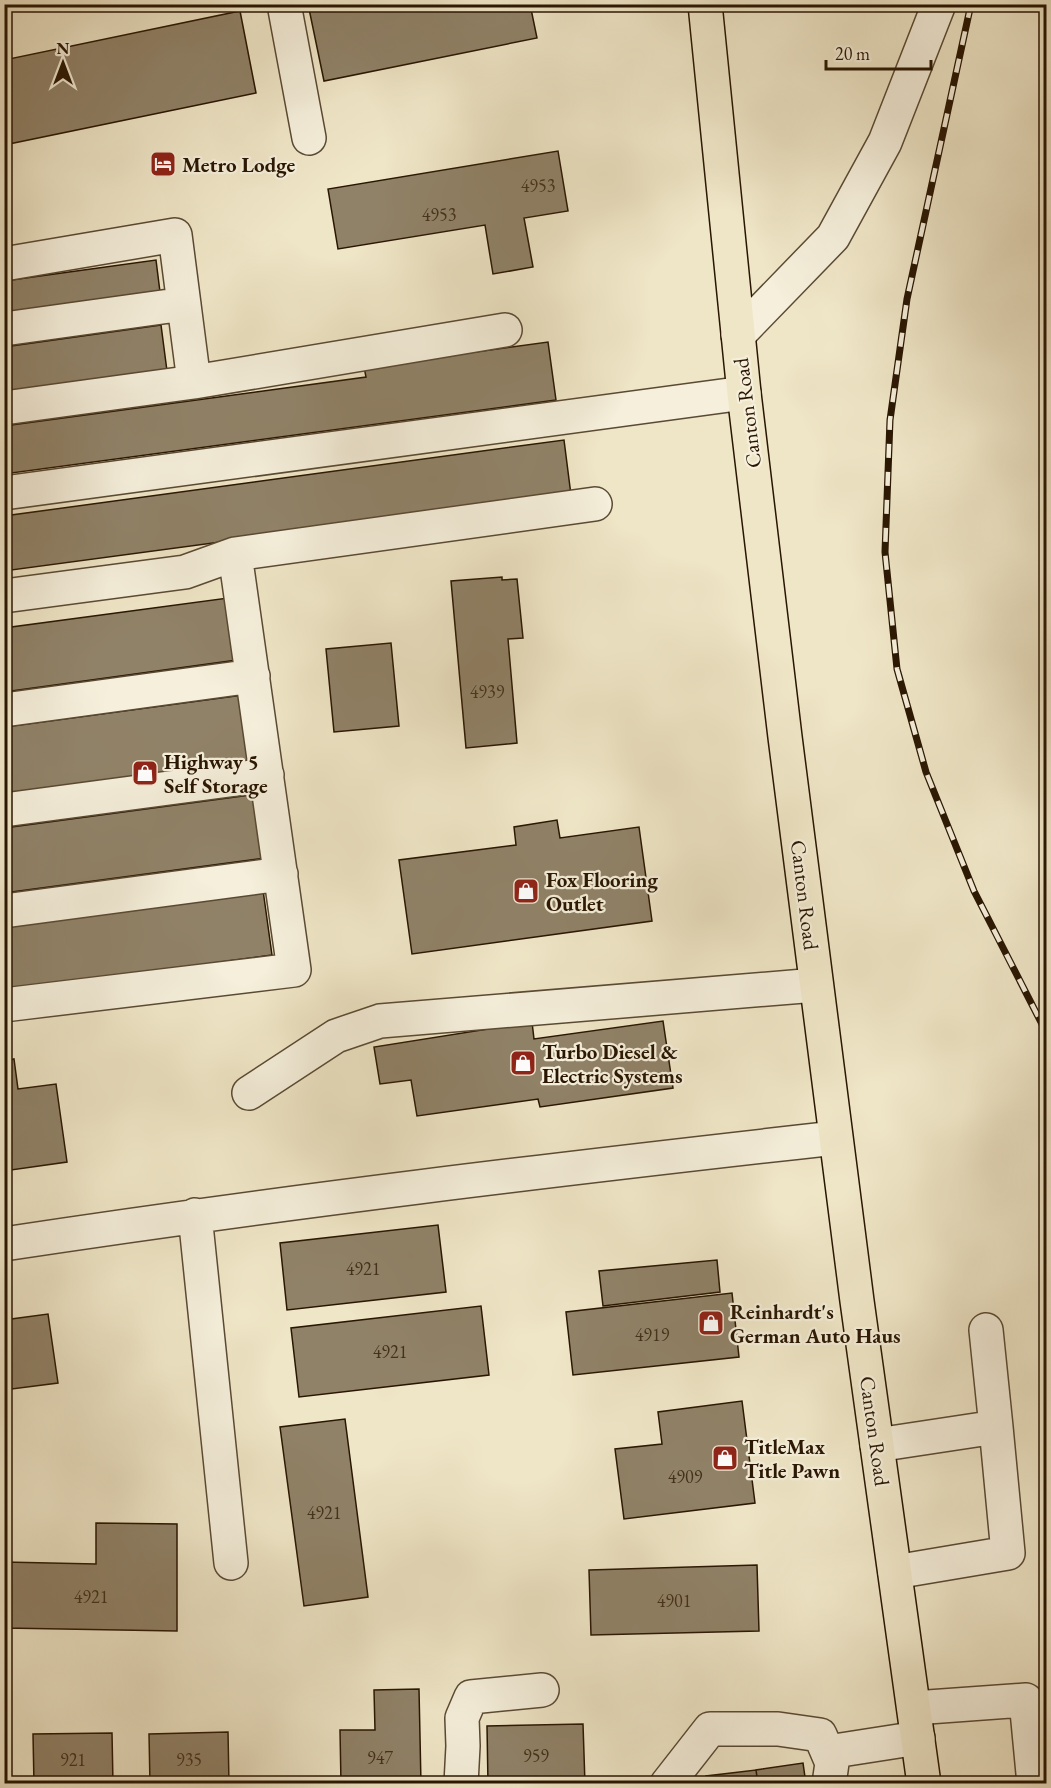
<svg xmlns="http://www.w3.org/2000/svg" width="1051" height="1788" viewBox="0 0 1051 1788" font-family="'EB Garamond',serif">
	<style>
		.building { fill: #908268; stroke: #291602; stroke-width: 1.5 }
		.lines { fill: none; stroke-linecap: round; stroke-linejoin: round }
		.minor-casing { stroke: #5a4a33; stroke-width: 36 }
		.major-casing { stroke: #291602; stroke-width: 36 }
		.minor { stroke: #f5efdb; stroke-width: 33 }
		.major { stroke: #efe6c7; stroke-width: 33 }
		.rail-casing { stroke: #291602; stroke-width: 7 }
		.rail { stroke: #f5efdb; stroke-width: 4.5; stroke-dasharray: 14; stroke-linecap: butt }
		.labels { text-anchor: middle; dominant-baseline: central; stroke-width: 4.5; stroke-linejoin: round; paint-order: stroke }
		.number-label { font-size: 18px; fill: #43311c }
		.poi-label { font-size: 21px; font-weight: bold; fill: #291602; stroke: #f5efdb; text-anchor: start }
		.street-label { font-size: 21px; fill: #291602; stroke: #f5efdb }
	</style>
	<rect width="100%" height="100%" fill="#efe6c7"/>
	<filter id="stains"><feTurbulence type="fractalNoise" baseFrequency=".00333" numOctaves="4"/><feColorMatrix values="0 0 0 0 .2 0 0 0 0 .09 0 0 0 0 .02 0 0 0 .5 -.17"/></filter>
	<radialGradient id="worn" r=".72"><stop offset=".6" stop-color="#630" stop-opacity="0"/><stop offset="1" stop-color="#630" stop-opacity=".3"/></radialGradient>
	<path class="building" d="M308,4H530L537,38L324,81Z
		M240,11L256,93L4,145V60Z
		M558,151L568,211L524,218L533,267L493,274L485,225L338,249L328,189Z
		M156,260L160,292L4,313V281Z
		M161,325L167,371L4,392V347Z
		M548,342L556,400L4,474V426L366,377L364,367Z
		M564,440L571,495L4,571V516Z
		M502,577V580L517,579L523,638L508,639L517,743L466,748L451,581Z
		M228,598L237,660L4,692V628Z
		M391,643L399,726L334,732L326,649Z
		M243,695L252,761L4,794V727Z
		M257,794L266,858L4,893V828Z
		M557,820L560,838L639,827L652,921L412,954L399,860L516,845L514,827Z
		M263,890L272,955L4,991V925Z
		M663,1021L673,1088L540,1107L538,1099L417,1116L411,1080L380,1084L374,1047L532,1022L534,1039Z
		M14,1059L18,1089L56,1084L67,1162L4,1171V1061Z
		M438,1225L446,1292L287,1310L280,1243Z
		M717,1260L720,1292L603,1306L599,1271Z
		M732,1293L739,1357L573,1375L566,1312Z
		M481,1306L489,1375L299,1397L291,1328Z
		M48,1314L58,1383L4,1390V1320Z
		M1046,1378V1425L1042,1379Z
		M742,1401L755,1503L624,1519L615,1449L662,1444L658,1412Z
		M345,1419L368,1597L304,1606L280,1427Z
		M96,1523L177,1524V1631L4,1628V1562L96,1564Z
		M757,1565L759,1631L591,1635L589,1570Z
		M419,1689L421,1784H341L340,1730H375L374,1690Z
		M583,1724L585,1784H488L487,1726Z
		M228,1732L229,1784H150L149,1734Z
		M112,1733L113,1784H34L33,1734Z
		M803,1763L806,1784H758L756,1770Z
		M756,1770L758,1784H707L706,1776Z"/>
	<g class="lines">
		<g class="minor-casing">
			<path id="minor" d="M284,4L309,138
				M4,264L175,235L194,382L505,330
				M4,329L184,304
				M738,335L833,237L885,142L939,4
				M4,408L194,382
				M4,493L744,393
				M4,596L185,572L235,554
				M4,710L253,676
				M4,810L267,775
				M4,911L281,874
				M4,1005L294,970L235,554L595,504
				M249,1093L336,1036L380,1021L816,985
				M195,1215L231,1563
				M4,1244C281,1202 558,1169 835,1138
				M877,1445L996,1427L986,1330
				M895,1572L1008,1553L996,1427
				M914,1708L1026,1700L1034,1784
				M828,1752L918,1738
				M461,1784L463,1746L462,1718L471,1697L542,1690
				M667,1784L710,1729H778L820,1735L832,1763L829,1784"/>
		</g>
		<g class="major-casing">
			<path id="major" d="M705,4L744,393L785,737L857,1301L924,1784"/>
		</g>
		<use href="#minor" class="minor"/>
		<use href="#major" class="major"/>
		<g class="rail-casing">
			<path id="rail" d="M971,4L907,299L890,420L885,552L897,669L926,772L974,891L1046,1032"/>
		</g>
		<use href="#rail" class="rail"/>
	</g>
	<defs>
		<g id="hotel-square" transform="scale(1.35)"><rect x="-9" y="-9" width="18" height="18" rx="4" fill="#8f2418" stroke="#f5efdb"/><path d="M-6-4.5h1.5V1H6V5H4.5V3h-9V5H-6ZM-4 0a1.8 1.8 0 1 1 3.6 0ZM.5 0V-2.5h3Q6-2.5 6 0Z" fill="#fff"/></g>
		<g id="shop-square" transform="scale(1.35)"><rect x="-9" y="-9" width="18" height="18" rx="4" fill="#8f2418" stroke="#f5efdb"/><path d="M-5-2.5h2.3a2.7 3.5 0 0 1 5.4 0H5L5.5 6h-11ZM-1.5-2.5h3a1.5 2.3 0 0 0-3 0Z" fill="#fff"/></g>
	</defs>
	<g fill-rule="evenodd">
		<use href="#hotel-square" x="163" y="164"/>
		<use href="#shop-square" x="145" y="773"/>
		<use href="#shop-square" x="526" y="891"/>
		<use href="#shop-square" x="523" y="1063"/>
		<use href="#shop-square" x="711" y="1323"/>
		<use href="#shop-square" x="725" y="1458"/>
	</g>
	<g class="labels">
		<g class="number-label">
			<text x="538" y="185">4953</text>
			<text x="439" y="214">4953</text>
			<text x="487" y="691">4939</text>
			<text x="363" y="1268">4921</text>
			<text x="652" y="1334">4919</text>
			<text x="390" y="1351">4921</text>
			<text x="685" y="1476">4909</text>
			<text x="324" y="1512">4921</text>
			<text x="91" y="1596">4921</text>
			<text x="674" y="1600">4901</text>
			<text x="536" y="1755">959</text>
			<text x="380" y="1757">947</text>
			<text x="73" y="1759">921</text>
			<text x="189" y="1759">935</text>
		</g>
		<g class="poi-label">
			<text x="182" y="164">Metro Lodge</text>
			<text x="164" y="761">Highway 5<tspan x="164" dy="24">Self Storage</tspan></text>
			<text x="546" y="879">Fox Flooring<tspan x="546" dy="24">Outlet</tspan></text>
			<text x="542" y="1051">Turbo Diesel &amp;<tspan x="542" dy="24">Electric Systems</tspan></text>
			<text x="730" y="1311">Reinhardt's<tspan x="730" dy="24">German Auto Haus</tspan></text>
			<text x="744" y="1446">TitleMax<tspan x="744" dy="24">Title Pawn</tspan></text>
		</g>
		<g class="street-label">
			<text transform="translate(747 413) rotate(-97)">Canton Road</text>
			<text transform="translate(805 895) rotate(83)">Canton Road</text>
			<text transform="translate(875 1431) rotate(82)">Canton Road</text>
		</g>
	</g>
	<rect width="1051" height="1788" fill="none" stroke="#efe6c7" stroke-width="24"/>
	<rect x="6" y="6" width="1039" height="1776" fill="none" stroke="#291602" stroke-width="3"/>
	<rect x="12" y="12" width="1027" height="1764" fill="none" stroke="#291602" stroke-width="1.5"/>
	<g transform="translate(63 63)" stroke="#f5efdb" stroke-width="4.5" paint-order="stroke">
	<path d="M0-4.5L10 22L0 15L-10 22Z" fill="#291602"/>
	<text y="-9" font-size="16" font-weight="bold" text-anchor="middle" fill="#291602">N</text>
	</g>
	<path d="M826 60v9h105v-9" fill="none" stroke="#291602" stroke-width="3"/>
	<text x="835" y="60" font-size="18" fill="#291602" stroke="#f5efdb" stroke-width="4.5" paint-order="stroke">20 m</text>
	<rect width="100%" height="100%" filter="url(#stains)"/>
	<rect width="100%" height="100%" fill="url(#worn)"/>
</svg>
